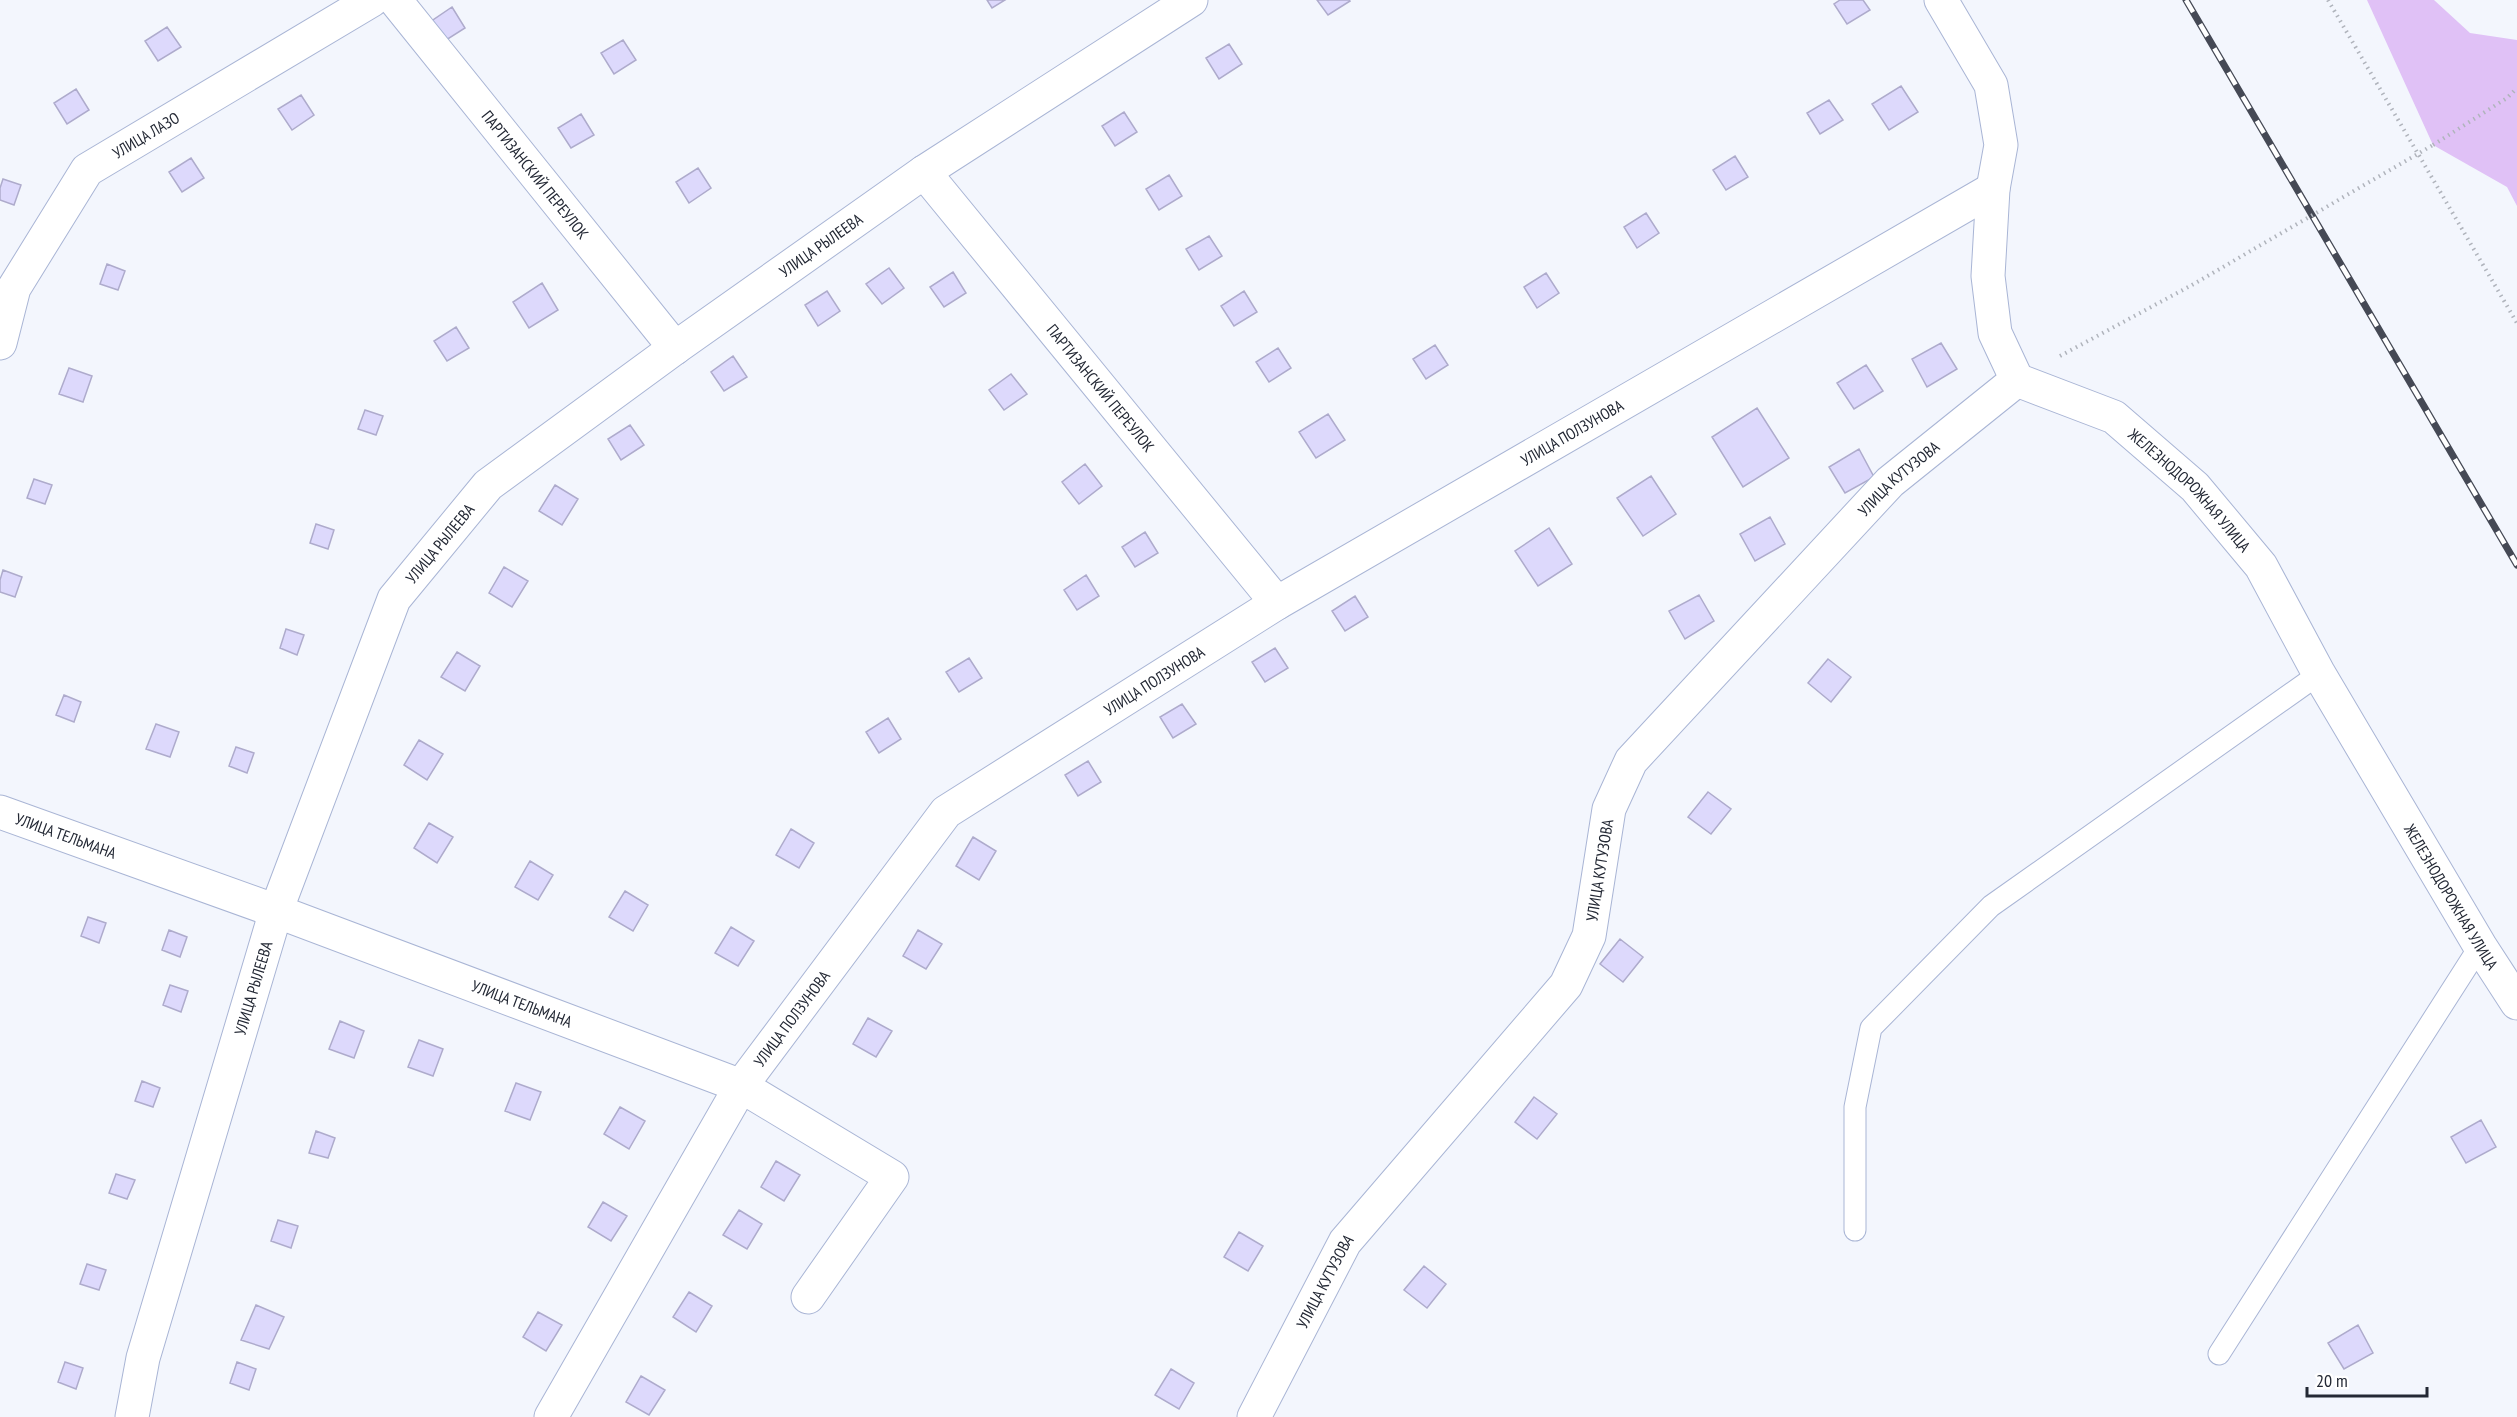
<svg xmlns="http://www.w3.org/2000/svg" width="2517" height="1417" viewBox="0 0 2517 1417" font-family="'PT Sans Narrow',sans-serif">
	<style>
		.green { fill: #e0c1f6 }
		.building { fill: #ddd9fc; stroke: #aeabcc; stroke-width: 1.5 }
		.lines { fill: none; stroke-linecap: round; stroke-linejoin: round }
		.service-casing { stroke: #a9b5d5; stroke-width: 23 }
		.minor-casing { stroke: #a9b5d5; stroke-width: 35 }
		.path { stroke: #b0b4bc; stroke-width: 4; stroke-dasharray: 1.5 4.5; stroke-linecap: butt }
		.service { stroke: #fff; stroke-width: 21 }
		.minor { stroke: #fff; stroke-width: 33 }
		.rail-casing { stroke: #454955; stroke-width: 7 }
		.rail { stroke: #fff; stroke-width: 4.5; stroke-dasharray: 14; stroke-linecap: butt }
		.path-bridge { stroke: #b0b4bc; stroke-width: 4; stroke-dasharray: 1.5 4.5; stroke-linecap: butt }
		.labels { text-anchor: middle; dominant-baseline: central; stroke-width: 4.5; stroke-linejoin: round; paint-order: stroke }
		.street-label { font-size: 16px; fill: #232834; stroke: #fff }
	</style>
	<rect width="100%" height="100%" fill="#f3f6fd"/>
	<path class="green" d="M2367,0H2434L2470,33L2517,40V206L2507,187L2433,145Z"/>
	<path class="building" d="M987,0H1005L992,8Z
		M1317,0H1349L1350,1L1328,15Z
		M1840,0H1863L1870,10L1847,24L1834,4Z
		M452,7L465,28L443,42L430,22Z
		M167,27L181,47L158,61L145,41Z
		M623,40L636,60L614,74L601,53Z
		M1229,44L1242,64L1219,79L1206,58Z
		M1901,86L1918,112L1889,130L1872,104Z
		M76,89L89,110L67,124L54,103Z
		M301,95L314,115L292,130L278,109Z
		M1829,100L1843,120L1820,134L1807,113Z
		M1124,112L1137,132L1115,146L1102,126Z
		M581,114L594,135L571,148L558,128Z
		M1735,156L1748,177L1726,190L1713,170Z
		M191,158L204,178L182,192L169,172Z
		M698,168L711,188L689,203L676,182Z
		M1169,175L1182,196L1159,210L1146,189Z
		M3,179L21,185L14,205L0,200V188Z
		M1646,213L1659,233L1637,248L1624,227Z
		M1209,236L1222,256L1199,270L1186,249Z
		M107,264L125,271L118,290L100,284Z
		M889,268L904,288L882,304L866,284Z
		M953,272L966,293L944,307L930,287Z
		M1546,273L1559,293L1537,308L1524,287Z
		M542,283L558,310L529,328L513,302Z
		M827,291L840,311L818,326L805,305Z
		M1244,291L1257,312L1234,326L1221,306Z
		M456,327L469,348L447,361L434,341Z
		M1941,343L1957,369L1927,387L1912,359Z
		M1435,345L1448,365L1426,379L1413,359Z
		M1278,348L1291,368L1269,382L1256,362Z
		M733,356L747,377L724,391L711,372Z
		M1866,365L1883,391L1854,409L1837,383Z
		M69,368L92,376L83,402L59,394Z
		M1011,374L1027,394L1004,410L989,390Z
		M1757,408L1789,458L1743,487L1712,437Z
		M365,410L383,416L376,435L358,429Z
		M1328,414L1345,440L1316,458L1299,432Z
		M630,425L644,445L621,460L608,439Z
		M1859,449L1874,477L1845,493L1829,467Z
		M1085,464L1102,486L1079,504L1062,482Z
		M1651,476L1676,514L1643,536L1617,498Z
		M34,479L52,485L45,504L27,498Z
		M555,485L578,499L562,525L539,511Z
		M1770,517L1785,544L1755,561L1740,534Z
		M316,524L334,530L328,549L310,543Z
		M1549,528L1572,564L1538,586L1515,551Z
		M1145,532L1158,553L1135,567L1122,547Z
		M504,567L528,581L512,607L489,593Z
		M3,570L22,577L15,597L0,592V580Z
		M1086,575L1099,596L1077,610L1064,590Z
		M1699,595L1714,621L1685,639L1669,611Z
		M1355,596L1368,617L1345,631L1332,611Z
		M286,629L304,635L297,655L280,648Z
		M1275,648L1288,668L1265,682L1252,662Z
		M457,652L480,666L465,691L441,677Z
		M969,658L982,678L959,692L946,672Z
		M1828,659L1851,677L1831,702L1808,683Z
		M64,695L81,702L74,722L56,715Z
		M1182,704L1196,724L1173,738L1160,717Z
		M888,718L901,739L879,753L866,732Z
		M156,724L179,732L170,757L146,749Z
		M419,740L443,754L427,780L404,765Z
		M236,747L254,753L247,773L229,766Z
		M1088,761L1101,782L1078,796L1065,775Z
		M1708,792L1731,809L1711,834L1688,817Z
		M429,823L453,837L437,863L414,848Z
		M791,829L814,843L799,868L776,855Z
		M973,837L996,851L979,880L956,866Z
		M530,861L553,875L538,900L515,887Z
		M625,891L648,905L633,931L609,917Z
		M88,917L106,923L99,943L81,936Z
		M731,927L754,941L738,966L715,953Z
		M169,930L187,937L180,957L162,950Z
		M918,930L942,944L926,969L903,956Z
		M1620,939L1643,957L1623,982L1600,964Z
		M170,985L188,991L181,1012L163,1005Z
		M868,1018L892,1031L876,1057L853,1044Z
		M340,1021L364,1031L354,1058L329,1049Z
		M419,1040L443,1049L433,1076L408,1067Z
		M142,1081L160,1088L153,1107L135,1101Z
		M516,1083L541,1092L530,1120L505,1111Z
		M1534,1097L1557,1114L1537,1139L1515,1122Z
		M620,1107L645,1121L629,1149L604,1134Z
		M2481,1120L2496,1147L2466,1163L2451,1137Z
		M316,1131L335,1138L328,1158L309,1153Z
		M776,1161L800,1175L784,1201L761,1187Z
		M116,1174L135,1180L127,1199L109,1193Z
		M603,1202L627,1216L611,1241L588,1227Z
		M739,1210L762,1224L747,1249L723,1235Z
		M278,1220L298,1226L291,1248L271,1241Z
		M1239,1232L1263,1246L1248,1271L1224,1257Z
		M87,1264L106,1270L99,1290L80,1284Z
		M1424,1266L1446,1284L1427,1308L1404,1290Z
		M689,1292L712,1306L696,1332L673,1317Z
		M256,1305L284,1317L269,1349L241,1340Z
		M538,1312L562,1325L546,1351L523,1337Z
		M2358,1325L2373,1353L2344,1369L2328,1343Z
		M65,1362L83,1368L76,1389L58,1382Z
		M237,1362L256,1369L249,1390L230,1383Z
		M1171,1369L1194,1383L1179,1409L1155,1395Z
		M641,1376L665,1390L649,1415L626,1402Z"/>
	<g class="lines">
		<g class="service-casing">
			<path id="service" d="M1855,1230V1107L1871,1028L1991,906L2319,674
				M2219,1354L2480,946"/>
		</g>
		<g class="minor-casing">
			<g id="minor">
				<path id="s1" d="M395,0L675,348"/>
				<path id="s2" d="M1941,0L1991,85L2001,145L1993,189L1988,276L1995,333L2017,380L2114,417L2195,487L2261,566L2319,674L2480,946L2517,1003"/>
				<path id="s3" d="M924,172L1277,603"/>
				<path id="s4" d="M0,343L14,288L87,170L372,0"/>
				<path id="s5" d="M0,812L276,911L741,1086L892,1177L808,1297"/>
				<path id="s6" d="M132,1417L143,1358L276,911L394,599L488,485L675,348L924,172L1191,0"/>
				<path id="s7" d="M551,1417L741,1086L946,812L1277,603L1993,189"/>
				<path id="s8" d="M1254,1417L1345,1242L1566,985L1589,936L1609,809L1631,761L1890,482L2017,380"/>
			</g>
		</g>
		<path class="path" d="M2328,0L2517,323
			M2433,145L2507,98L2517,88
			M2060,356L2192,285"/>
		<use href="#service" class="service"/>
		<use href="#minor" class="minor"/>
		<g class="rail-casing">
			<path id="rail" d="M2186,0L2517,565"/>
		</g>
		<use href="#rail" class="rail"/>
		<path class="path-bridge" d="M2192,285L2433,145"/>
	</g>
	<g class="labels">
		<g class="street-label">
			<text stroke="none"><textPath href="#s4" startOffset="264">УЛИЦА ЛАЗО</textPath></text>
			<text stroke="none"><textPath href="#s1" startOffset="224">ПАРТИЗАНСКИЙ ПЕРЕУЛОК</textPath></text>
			<text stroke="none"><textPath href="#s6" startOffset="1418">УЛИЦА РЫЛЕЕВА</textPath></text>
			<text stroke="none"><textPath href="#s3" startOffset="279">ПАРТИЗАНСКИЙ ПЕРЕУЛОК</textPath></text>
			<text stroke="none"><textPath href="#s7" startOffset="1456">УЛИЦА ПОЛЗУНОВА</textPath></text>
			<text stroke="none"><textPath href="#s8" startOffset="1161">УЛИЦА КУТУЗОВА</textPath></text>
			<text stroke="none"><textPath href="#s2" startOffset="610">ЖЕЛЕЗНОДОРОЖНАЯ УЛИЦА</textPath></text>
			<text stroke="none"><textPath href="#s6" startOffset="932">УЛИЦА РЫЛЕЕВА</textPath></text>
			<text stroke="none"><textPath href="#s7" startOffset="970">УЛИЦА ПОЛЗУНОВА</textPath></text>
			<text stroke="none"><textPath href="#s5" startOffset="70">УЛИЦА ТЕЛЬМАНА</textPath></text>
			<text stroke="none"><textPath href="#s8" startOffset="657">УЛИЦА КУТУЗОВА</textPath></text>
			<text stroke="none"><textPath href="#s2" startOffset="1096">ЖЕЛЕЗНОДОРОЖНАЯ УЛИЦА</textPath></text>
			<text stroke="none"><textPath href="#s6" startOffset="446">УЛИЦА РЫЛЕЕВА</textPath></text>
			<text stroke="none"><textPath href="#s5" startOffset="556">УЛИЦА ТЕЛЬМАНА</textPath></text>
			<text stroke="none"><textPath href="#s7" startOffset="466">УЛИЦА ПОЛЗУНОВА</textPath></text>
			<text stroke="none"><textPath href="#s8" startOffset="153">УЛИЦА КУТУЗОВА</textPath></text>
		</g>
	</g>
	<path d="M2307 1387v9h120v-9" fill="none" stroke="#232834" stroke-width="3"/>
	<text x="2316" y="1387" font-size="18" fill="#232834" stroke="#ffffff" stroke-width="4.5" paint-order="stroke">20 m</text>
</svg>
